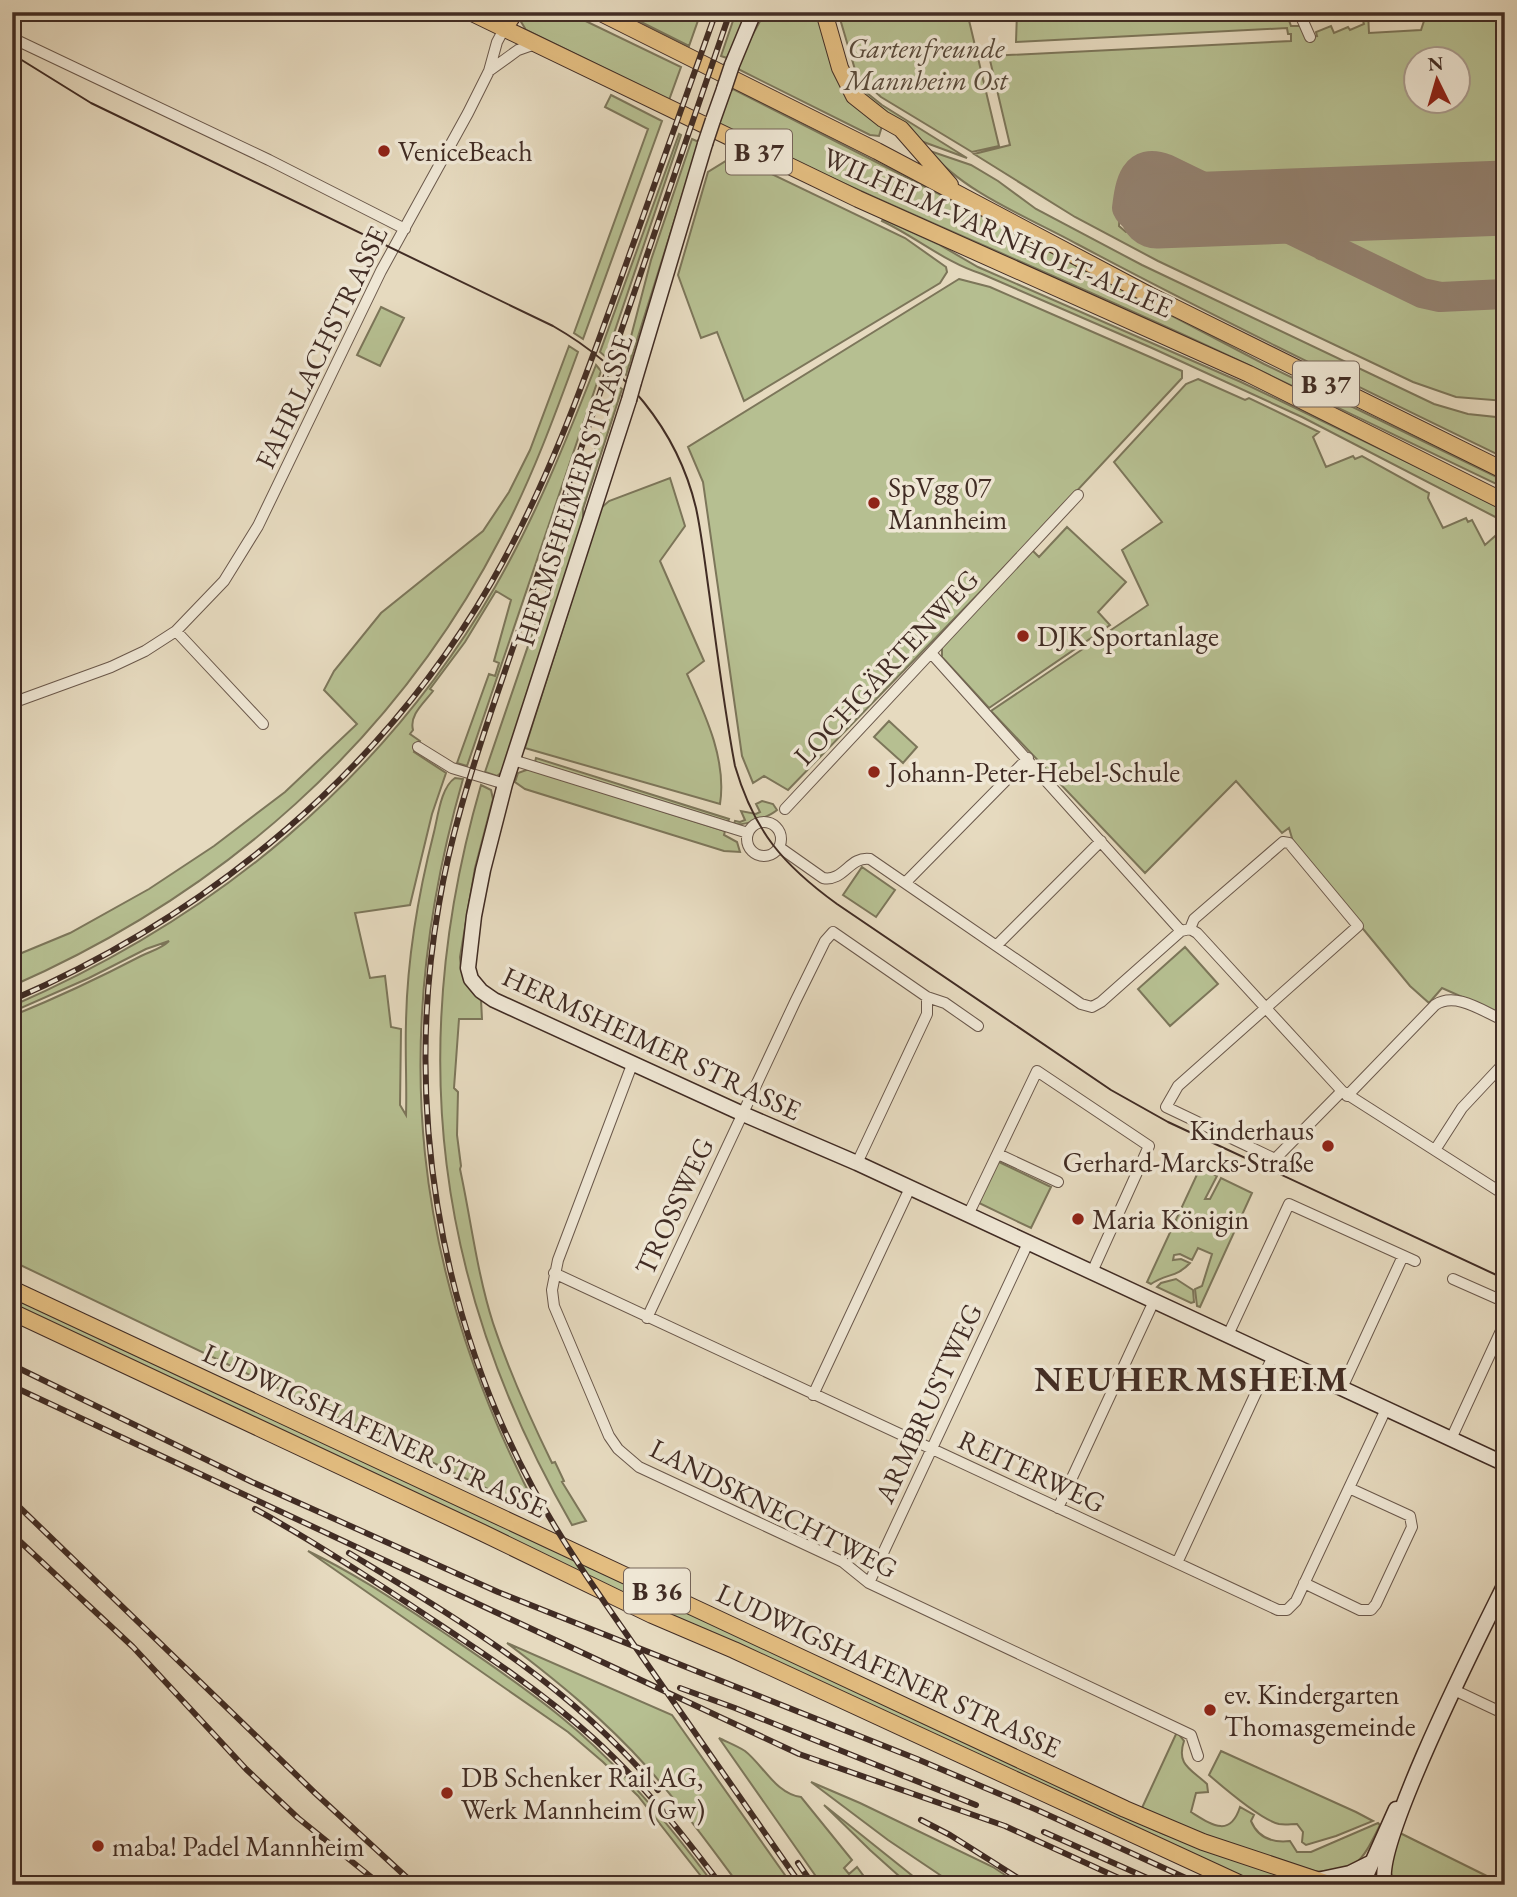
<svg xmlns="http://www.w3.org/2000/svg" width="1517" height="1897" viewBox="0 0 1517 1897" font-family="'EB Garamond',serif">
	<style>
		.green { fill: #b6bf91; stroke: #7c765a; stroke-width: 2; fill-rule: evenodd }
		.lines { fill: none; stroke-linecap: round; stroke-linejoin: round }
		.taxiway { stroke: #948372; stroke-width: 30 }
		.runway { stroke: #948372; stroke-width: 75 }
		.street-casing { stroke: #6a584b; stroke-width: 12 }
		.secondary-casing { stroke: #412c24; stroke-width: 17 }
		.primary-casing { stroke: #412c24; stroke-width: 18 }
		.street { stroke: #efe7d5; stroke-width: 10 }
		.secondary { stroke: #efe7d5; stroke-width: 14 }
		.primary { stroke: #e3bd80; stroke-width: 16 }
		.tram { stroke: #412c24; stroke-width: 2 }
		.rail-casing { stroke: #412c24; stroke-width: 6 }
		.rail { stroke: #efe7d5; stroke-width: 3.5; stroke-dasharray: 10; stroke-linecap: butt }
		.secondary-bridge-casing { stroke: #412c24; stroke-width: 17; stroke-linecap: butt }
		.secondary-bridge { stroke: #efe7d5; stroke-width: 14 }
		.poi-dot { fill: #8f2418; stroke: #efe7d5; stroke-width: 2.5 }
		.labels { text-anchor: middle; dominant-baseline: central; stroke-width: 7; stroke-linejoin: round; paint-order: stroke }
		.shield { fill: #efe7d5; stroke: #756459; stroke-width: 2 }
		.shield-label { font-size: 26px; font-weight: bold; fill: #412c24 }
		.park-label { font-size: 28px; font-style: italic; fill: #58493a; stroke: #efe7d5 }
		.poi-label { font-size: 28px; fill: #412c24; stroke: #efe7d5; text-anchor: start }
		.street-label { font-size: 28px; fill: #412c24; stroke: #efe7d5 }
		.district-label { font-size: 35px; font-weight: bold; letter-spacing: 2px; fill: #412c24; stroke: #efe7d5 }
	</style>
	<rect width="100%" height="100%" fill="#e6dabf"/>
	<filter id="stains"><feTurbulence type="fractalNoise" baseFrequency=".00286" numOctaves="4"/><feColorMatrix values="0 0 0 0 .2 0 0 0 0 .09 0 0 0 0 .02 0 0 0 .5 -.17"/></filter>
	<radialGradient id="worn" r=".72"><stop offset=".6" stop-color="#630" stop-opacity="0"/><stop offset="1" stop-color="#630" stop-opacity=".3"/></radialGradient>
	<path class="green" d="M526,12H567L681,67L669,100L526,30L520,20Z
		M621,12H701L689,46Z
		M736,12H748L727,58L721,56Z
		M765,12H816L842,90L850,100L882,126L879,136L870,135L738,69L748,43Z
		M838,12H967L999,146L972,152L881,97L863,81L856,73Z
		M1017,12H1286L1291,26H1302L1307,37L1317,36L1316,32L1331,26L1334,33L1348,27L1350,30L1364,24L1360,12H1368L1369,33L1421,30L1424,21L1446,20L1459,12H1505V178L1231,187L1152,155L1135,160L1122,175L1119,226L1126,232L1249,228L1261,229L1283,237L1427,305L1505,303V401L1456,397L1413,382L1158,261L1075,217L974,154L1010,145L989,56L1291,41V34H1288L1287,28L1016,42ZM1416,60H1458V102H1416Z
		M857,85L882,105L967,158L921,141L855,87Z
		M731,88L947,198L1264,364L1505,481V488C1383,430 1263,370 1140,315C1000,251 857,193 719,124Z
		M611,95L662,121L583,339L574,333L648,129L605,107Z
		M679,134L681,135L606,357L600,352Z
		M692,139L699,142L626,375L622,371L651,260Z
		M930,151L971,165L998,181L1036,209L1142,265L1434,404L1468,414L1505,418V458C1361,388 1218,319 1077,244C1030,218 964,193 930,151Z
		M734,156L905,238L946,267L947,272L940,283L744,401L717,332L701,338L678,275L708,172Z
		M883,219L938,244L978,267L1241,382L1505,509V522L1302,417L1152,348L982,274C946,263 916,237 882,221Z
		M1505,220V286L1430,288L1347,248L1339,237L1344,227L1352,225Z
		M959,279L990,287L1182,371V378L1045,525L788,790L764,776L753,783L742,756L703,482L688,447Z
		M381,307L404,318L380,366L357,355Z
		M569,346L578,352C555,415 532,478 501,537C395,742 222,894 12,986V957L70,933L149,889L214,846L285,792L357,724L324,690L334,671L381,613L483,531L509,492L530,450Z
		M596,365L601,371L467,766L457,763L489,674L495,676L499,663L494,661L511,600L496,591L465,642L430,689L433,691C424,703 409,715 413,730L410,734L420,741L414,752L446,773L432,814L410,905L355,913L370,978L385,976L391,1027L401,1029L400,1105L406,1115C407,1085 405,1054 406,1023C407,959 418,895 434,832C438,816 441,787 455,778L463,779C388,1041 411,1272 540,1514L12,1261V1016C56,998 99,978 141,956C151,951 161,949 169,941L146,949L89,978L12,1012V1006C215,918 383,780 495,587C536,516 566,441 596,365Z
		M1198,379L1245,400L1249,398L1319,432L1313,437L1326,467L1353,456L1355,459L1362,456L1429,493L1428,498L1443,528L1466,518L1468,522L1472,520L1485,545L1502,530L1505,531V1016L1442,988L1429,1003L1410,986L1294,845L1289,828L1282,833L1236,781L1145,873L991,711L1148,605L1122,550L1162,522L1114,462L1186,384Z
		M617,385L622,389L583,509V521L502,772L497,776L485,772Z
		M670,478L685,526L660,561L704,661L687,674C705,714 727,760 720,804L525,748L601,508L609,501Z
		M1067,527L1126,582L1098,612L1110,625L989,708L942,657V647L1032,550L1039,557Z
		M889,721L917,747L903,763L874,737Z
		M536,758L729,819L728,822L535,762Z
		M529,769L725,831L724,835L737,842L740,852L724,851L525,789L515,782L518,773Z
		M481,785L491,790L493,799L475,868L460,957L461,969L465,982L481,1000L482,1019H459L454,1088L458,1092L457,1135L461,1166L460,1169C471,1220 477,1273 493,1323C509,1371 530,1418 552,1463L555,1462L564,1481L562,1482L586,1521L572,1525C435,1288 405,1048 481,785Z
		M762,801L773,804L777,810C769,817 744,826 734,824L735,821L740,822L745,820L741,811L756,814L760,812L756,804Z
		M862,867L895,890L876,917L843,895Z
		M1185,947L1218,984L1170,1026L1138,989Z
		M997,1161L1051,1187L1031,1228L977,1202Z
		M1200,1168L1217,1176L1205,1199H1210L1221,1178L1252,1193L1200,1307L1197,1306L1195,1289L1202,1286L1212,1254L1198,1248L1192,1260L1180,1254L1174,1255L1173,1260L1181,1259L1190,1263C1176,1278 1167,1273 1151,1284L1147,1282Z
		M1176,1279L1193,1290L1194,1302L1191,1303L1157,1287L1161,1283Z
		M12,1296L1109,1809L1164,1834L1310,1885H1259L562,1565L12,1304Z
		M308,1551C354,1573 397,1602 440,1630C481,1658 522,1685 561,1717C620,1765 669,1824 714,1885H708L638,1796L603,1762L568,1732Z
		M507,1643L672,1715L792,1885H739C709,1845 680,1804 647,1767C605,1720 557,1681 507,1643Z
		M1177,1732L1184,1741C1176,1765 1191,1769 1207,1784L1208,1792L1196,1793L1191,1812C1212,1825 1230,1838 1240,1807L1254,1815L1251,1821C1258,1838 1272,1843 1290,1841L1297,1852H1311L1378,1823L1380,1825C1363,1859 1357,1875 1314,1871L1219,1841L1141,1810Z
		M719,1738C727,1742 737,1746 745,1751C763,1765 776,1794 801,1797L852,1860L844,1868L849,1874L857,1867L868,1882L865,1885H822Z
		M1221,1751L1356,1812L1373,1821L1336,1836L1306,1845L1302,1842L1303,1832L1297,1824C1291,1824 1285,1825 1279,1824C1261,1820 1224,1788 1209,1775Z
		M811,1782L860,1803L993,1867L1020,1885H955L888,1840Z
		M824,1805L924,1885H909L870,1850Z
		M1398,1832L1505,1885H1395L1389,1867Z"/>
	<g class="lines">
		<path class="taxiway" d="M1157,211C1147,217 1134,223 1127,208C1130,184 1134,157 1166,169L1422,293L1440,297L1505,294
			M1324,246L1315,234L1316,219L1328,207L1344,204"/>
		<path class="runway" d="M1157,211L1505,198"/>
		<g class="street-casing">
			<path id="street" d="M1299,12L1310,37
				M12,38L269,160L405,229
				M489,71L518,50L535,44
				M176,631L263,724
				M931,653L1181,931
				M12,703L111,667L145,651L176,631L224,581L258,526L381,271L468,113L489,71L497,42L504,29
				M418,747L452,768L505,784
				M513,760L748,833
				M785,809L1078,495
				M747 839a17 17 0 1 1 34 0a17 17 0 1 1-34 0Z
				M779,847L823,878C844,882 849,856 870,859L1081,1004L1092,1007L1101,1002L1181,931L1190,929L1197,933L1342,1091L1505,1195
				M905,883L1028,758
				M1190,929L1194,919L1283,842L1289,843L1358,926L1178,1086L1166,1107L1275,1159L1342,1091
				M997,945L1101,841
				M635,1064L630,1070L558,1260L552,1290L554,1306L609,1436L618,1449L639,1467L843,1562L869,1583L1191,1735L1198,1756
				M1347,1096L1435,1005C1456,991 1484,1012 1505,1021
				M1435,1150L1462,1108L1505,1062
				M998,1154L1058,1182
				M857,1163L927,1014V997
				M968,1215L1037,1071L1149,1146
				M1092,1272L1149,1146
				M554,1273L1278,1610H1287L1296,1601L1386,1409
				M1453,1279L1505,1302
				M647,1318L795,1002L825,941L833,932L927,997L945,1003L978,1026
				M1228,1335L1289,1204L1415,1261
				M1342,1388L1403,1256
				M813,1395L910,1188
				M1451,1439L1505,1322
				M1058,1508L1154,1301
				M1177,1563L1273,1356
				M869,1583L1028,1243
				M1304,1583L1360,1610H1371L1376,1604L1412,1527L1410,1516L1349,1488
				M1454,1690L1505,1714"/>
		</g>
		<g class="secondary-casing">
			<path id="secondary" d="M732,65L754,12
				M713,120L724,89
				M634,382L705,144
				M629,400L505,784L483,870L474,916L468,968L471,979L481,991L494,1000L743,1114L857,1163L1505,1464
				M1317,1880L1350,1873L1372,1862
				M1362,1885L1396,1809
				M1385,1885C1372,1846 1482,1631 1505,1584"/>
		</g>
		<g class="primary-casing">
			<path id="primary" d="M470,12L858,199L1249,374L1505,502
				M599,12L877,151L1149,295L1505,471
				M824,12L840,68L854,96L883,119L901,129L950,185
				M504,29L515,12
				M12,1289L1125,1809L1203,1842L1332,1885
				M12,1312L483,1533L652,1615L734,1650L1243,1885"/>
		</g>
		<use href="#street" class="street"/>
		<use href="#secondary" class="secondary"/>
		<use href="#primary" class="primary"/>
		<path class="tram" d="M12,54L91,103L553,326C623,366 677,428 696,508C702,536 705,564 709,592C717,650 724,708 735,766C754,831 783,865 837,904L1111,1090L1168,1122L1505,1279"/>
		<g class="rail-casing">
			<path id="rail" d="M730,12L491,712C470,775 450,838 439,904C404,1102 438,1314 534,1490C566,1549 605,1603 643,1658C695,1733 748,1809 801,1885
				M12,1000C211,914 382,772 491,583C546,488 583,384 620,281C652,191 684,102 716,12
				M12,1365L252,1482L498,1592L917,1759L1035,1809L1201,1885
				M12,1386L799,1754L1005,1826L1134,1885
				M12,1500L315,1793L415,1885
				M255,1509C315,1542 373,1580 430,1618C486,1655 542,1692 592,1737C641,1781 681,1832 721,1885
				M12,1534L133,1647L246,1769L298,1818L381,1885
				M349,1553C464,1623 570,1685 658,1790
				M680,1688L735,1708L976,1805
				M921,1820L950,1835L1029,1885
				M1044,1832L1163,1885
				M798,1863L813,1885"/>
		</g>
		<use href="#rail" class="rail"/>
		<g class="secondary-bridge-casing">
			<path id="secondary-bridge" d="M724,89L732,65
				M705,144L713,120
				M629,400L634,382"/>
		</g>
		<use href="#secondary-bridge" class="secondary-bridge"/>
	</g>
	<g class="poi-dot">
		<circle cx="384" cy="151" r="7"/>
		<circle cx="874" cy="503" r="7"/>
		<circle cx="1023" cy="636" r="7"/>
		<circle cx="874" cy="772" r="7"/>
		<circle cx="1328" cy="1146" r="7"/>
		<circle cx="1078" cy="1219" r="7"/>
		<circle cx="1210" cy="1710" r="7"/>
		<circle cx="447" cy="1793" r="7"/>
		<circle cx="98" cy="1846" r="7"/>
	</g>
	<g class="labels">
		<g class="shield">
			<rect x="726" y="129.5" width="66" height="45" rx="5"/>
			<rect x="1293" y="361.5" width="66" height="45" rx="5"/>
			<rect x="624" y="1568.5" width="66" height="45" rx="5"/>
		</g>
		<g class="shield-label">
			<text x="759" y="152">B 37</text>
			<text x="1326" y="384">B 37</text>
			<text x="657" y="1591">B 36</text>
		</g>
		<g class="park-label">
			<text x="926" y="48">Gartenfreunde<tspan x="926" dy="32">Mannheim Ost</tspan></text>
		</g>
		<g class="poi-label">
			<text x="398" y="151">VeniceBeach</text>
			<text x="888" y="487">SpVgg 07<tspan x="888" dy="32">Mannheim</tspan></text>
			<text x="1037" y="636">DJK Sportanlage</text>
			<text x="888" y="772">Johann-Peter-Hebel-Schule</text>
			<text x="1314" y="1130" text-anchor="end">Kinderhaus<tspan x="1314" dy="32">Gerhard-Marcks-Straße</tspan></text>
			<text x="1092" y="1219">Maria Königin</text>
			<text x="1224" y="1694">ev. Kindergarten<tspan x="1224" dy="32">Thomasgemeinde</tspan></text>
			<text x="461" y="1777">DB Schenker Rail AG,<tspan x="461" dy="32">Werk Mannheim (Gw)</tspan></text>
			<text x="112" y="1846">maba! Padel Mannheim</text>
		</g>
		<g class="street-label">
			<text transform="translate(998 232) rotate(24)">WILHELM-VARNHOLT-ALLEE</text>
			<text transform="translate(321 347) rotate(-64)">FAHRLACHSTRASSE</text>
			<text transform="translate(573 490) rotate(-72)">HERMSHEIMER STRASSE</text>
			<text transform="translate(886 667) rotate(-47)">LOCHGÄRTENWEG</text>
			<text transform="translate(652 1043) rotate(25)">HERMSHEIMER STRASSE</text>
			<text transform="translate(674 1206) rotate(-65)">TROSSWEG</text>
			<text transform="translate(928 1403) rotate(-65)">ARMBRUSTWEG</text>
			<text transform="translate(375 1430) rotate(25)">LUDWIGSHAFENER STRASSE</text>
			<text transform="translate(1032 1471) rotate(25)">REITERWEG</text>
			<text transform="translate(774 1508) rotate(27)">LANDSKNECHTWEG</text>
			<text transform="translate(889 1670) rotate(25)">LUDWIGSHAFENER STRASSE</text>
		</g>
		<g class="district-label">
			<text x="1192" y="1378">NEUHERMSHEIM</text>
		</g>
	</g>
	<rect width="1517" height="1897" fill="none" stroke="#e6dabf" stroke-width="42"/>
	<rect x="14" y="14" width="1489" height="1869" fill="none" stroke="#412c24" stroke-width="3.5"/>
	<rect x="21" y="21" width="1475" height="1855" fill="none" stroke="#412c24" stroke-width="2"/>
	<g transform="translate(1437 80) rotate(355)"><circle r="33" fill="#efe7d5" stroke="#a99c8e" stroke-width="2"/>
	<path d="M0-5L12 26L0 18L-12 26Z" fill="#8f2418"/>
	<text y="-10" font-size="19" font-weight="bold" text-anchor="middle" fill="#412c24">N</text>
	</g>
	<rect width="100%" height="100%" filter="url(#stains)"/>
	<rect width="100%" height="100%" fill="url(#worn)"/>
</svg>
